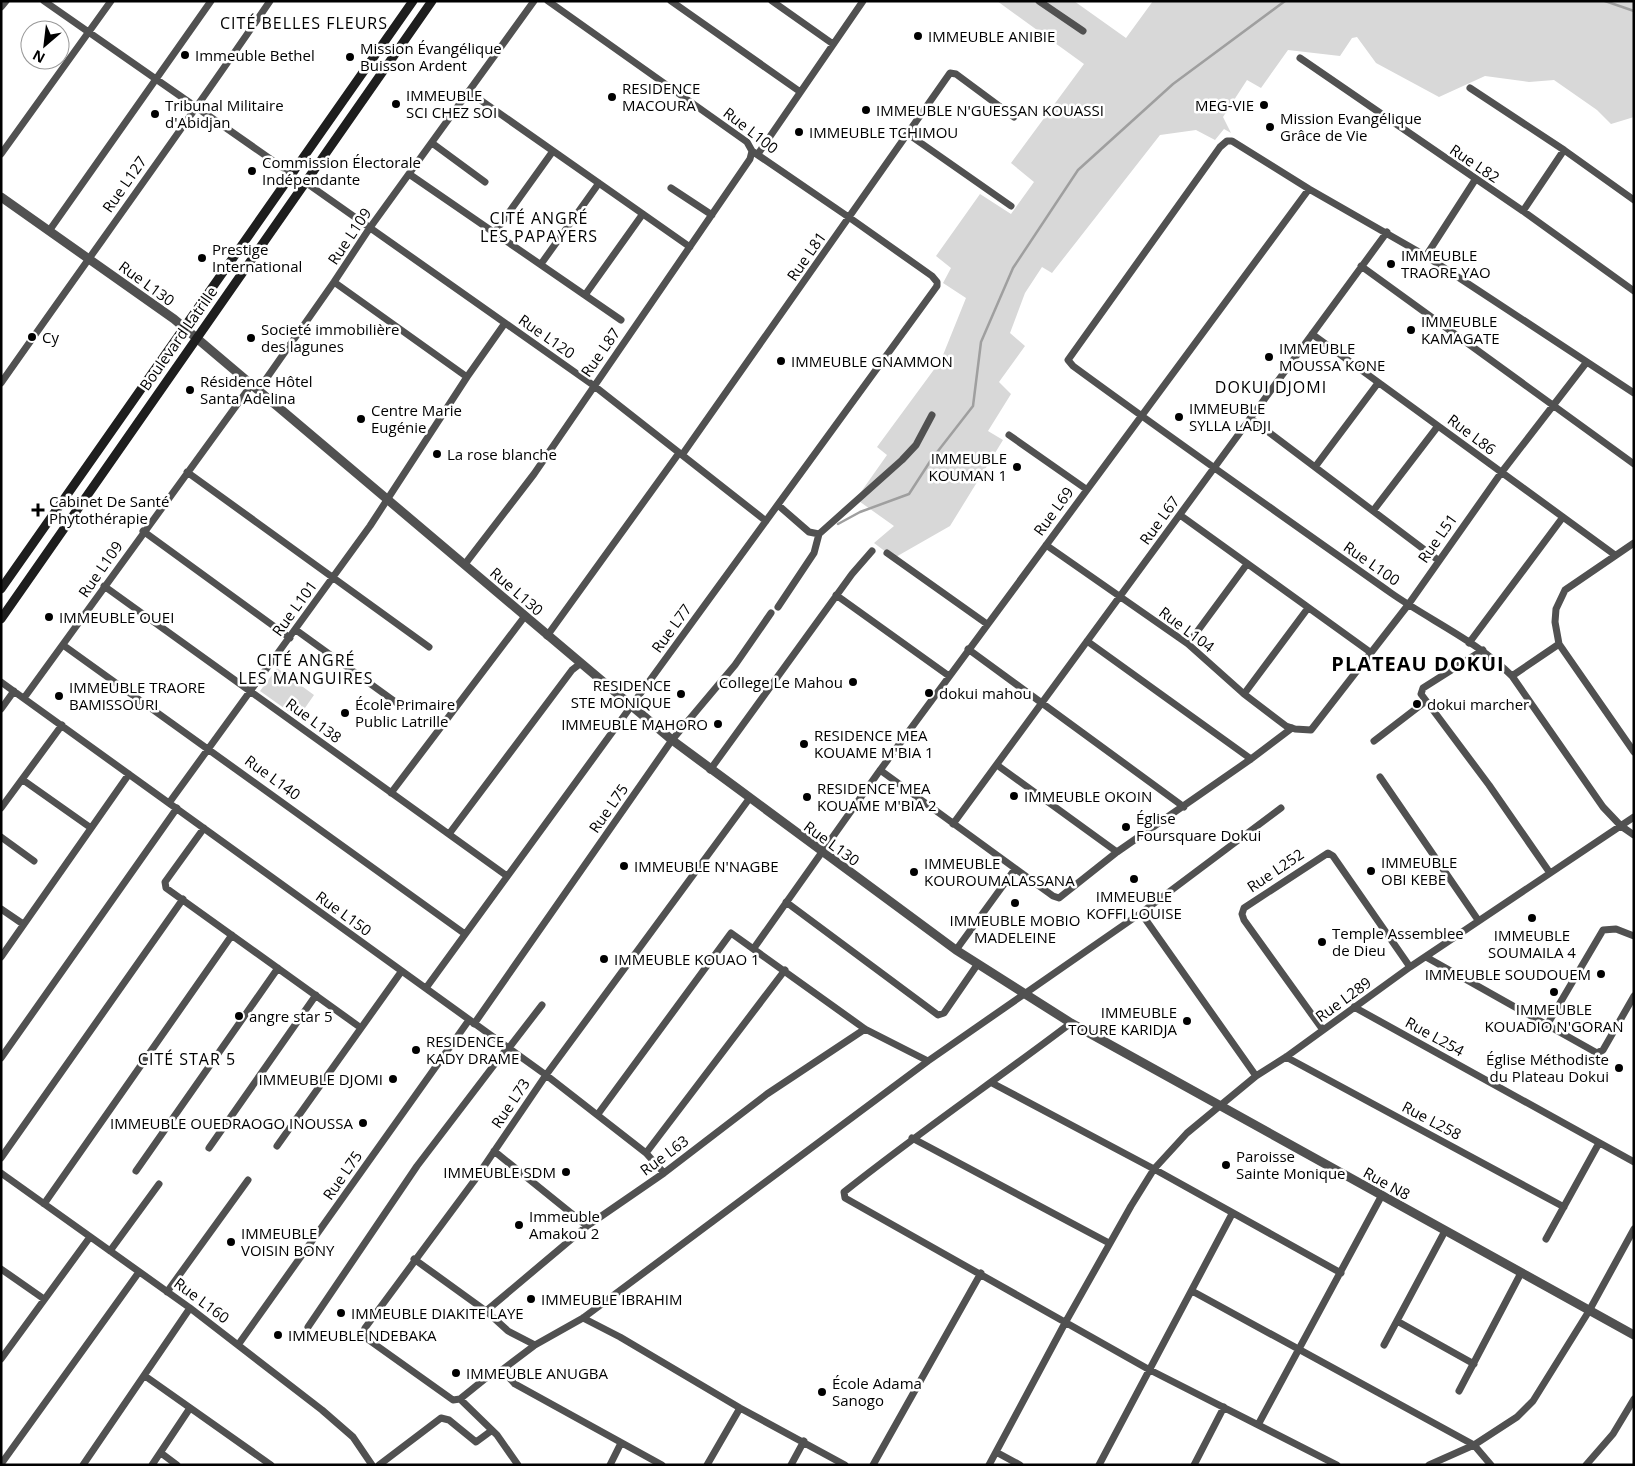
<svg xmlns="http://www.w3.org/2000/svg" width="1635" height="1466" viewBox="0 0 1635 1466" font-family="'Open Sans',sans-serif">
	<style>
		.green { fill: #d8d8d8 }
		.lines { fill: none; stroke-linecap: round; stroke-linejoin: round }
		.stream { stroke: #9f9f9f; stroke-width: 2.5 }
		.minor { stroke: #515151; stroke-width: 7 }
		.tertiary { stroke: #515151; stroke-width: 9 }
		.secondary { stroke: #1e1e1e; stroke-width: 9 }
		.poi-dot { fill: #000; stroke: #fff; stroke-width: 2 }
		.labels { text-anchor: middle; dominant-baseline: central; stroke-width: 5; stroke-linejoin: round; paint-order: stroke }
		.poi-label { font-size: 15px; fill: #000; stroke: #fff; text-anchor: start }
		.street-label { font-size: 15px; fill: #000; stroke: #fff }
		.neighbourhood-label { font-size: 16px; letter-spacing: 1px; fill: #000; stroke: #fff }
		.district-label { font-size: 20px; font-weight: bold; letter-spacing: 1px; fill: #000; stroke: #fff }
	</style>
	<rect width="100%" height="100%" fill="#fff"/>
	<path class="green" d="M997,1H1074L1126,38L1153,1H1634V117L1611,124L1597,110L1554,80L1529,82L1485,76L1439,97L1376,63L1357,37L1352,38L1340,56L1288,50L1261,88L1247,80L1223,117L1231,133L1224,129L1215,140L1196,130L1160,135L1052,273L1042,267L1025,293L1010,333L1025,346L999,382L1011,394L988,431L1003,440L950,526L894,558L874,543L894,526L856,499L887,455L877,447L941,360L966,298L943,283L951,268L936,256L980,194L1011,214L1034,182L1011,163L1084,64Z
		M277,668L314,695L298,718L260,691Z"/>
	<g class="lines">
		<path class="stream" d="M1605,1L1634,11
			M838,524L860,512L909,494L931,460L973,406L981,342L1013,268L1078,170L1173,84L1285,1"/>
		<path class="minor" d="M44,1L292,174
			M671,1L799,91
			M772,1L833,44
			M1039,1L1083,31
			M1,7L6,1
			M1300,58L1523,211L1634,291
			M1470,88L1564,150L1634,200
			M469,92L690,247
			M908,134L1011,206
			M432,143L485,182
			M1,154L111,1
			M758,154L863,1
			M409,174L621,320
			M305,182L593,385L766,521
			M671,188L712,215
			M1523,211L1564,150
			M49,231L211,1
			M495,232L553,151
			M1426,256L1475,180
			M541,264L599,183
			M1361,266L1634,464
			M334,282L467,377L505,323
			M585,295L642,215
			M1312,334L1615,555
			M1,383C90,256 182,130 270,1
			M259,389L334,282L369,229L534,1
			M1634,393L1426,256L1309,189L1232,141H1227L1220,147L1068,360L1073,366C1178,443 1285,518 1391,593C1431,621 1477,641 1512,676L1603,807L1621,826L1634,835
			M1250,418L1438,560
			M1009,435L1086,489
			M682,455L950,73L956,74L1014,117
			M1315,467L1378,383
			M187,472L429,647
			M778,505L809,532L819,534L902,460L916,445L932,415
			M1373,511L1438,426
			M1180,515L1370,652
			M143,531L290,638
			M1634,543L1565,590L1556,609L1555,622L1559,644L1634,752
			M1046,545L1188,644L1244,694L1286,726L1295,729L1311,730L1408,605L1501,473L1586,363
			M887,553L987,624
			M465,564L534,474L750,159L752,151
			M104,586L507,876
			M836,595L949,676
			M778,607L814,553L819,534
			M296,630L401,706
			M547,636L679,453
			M1087,641L1251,759
			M1469,643L1563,517
			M1188,644L1247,564
			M63,645L465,934
			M968,649L1184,807
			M1483,650L1423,688L1421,694L1489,785L1550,873
			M1512,676L1559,644
			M1,682L546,1075L646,1153L664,1173
			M1244,694L1308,608
			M24,698L252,384
			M1,709L14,691
			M1374,741L1426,701
			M997,765L1117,852
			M710,770L852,574L872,551
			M880,770L1053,896L1059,898L1117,852L1251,759L1292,728
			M1380,777L1478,920
			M23,780L91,828
			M391,793L525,616
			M749,799L546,1075L474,1181L365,1328L363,1333L366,1338L453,1400L460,1399L486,1378L502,1370L535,1345L583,1318L928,1061L1141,913L1281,808
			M169,803L370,526L467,377
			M1,808L62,725
			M953,824L1387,232
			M204,828L165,882L166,888L361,1028
			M449,834L572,670L581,663
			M1,837L34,861
			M786,902L938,1015L944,1013L977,965
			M1,909L23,924
			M1141,913L1256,1076
			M754,948L878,773L1309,189
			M956,950L1015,869
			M1,957L129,774
			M1426,957L1597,1053L1603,1050L1634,996
			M426,988L937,286V282L932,276L850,218L752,151L747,142L548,1
			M1354,1007L1634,1162
			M1071,1023C996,1080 918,1133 844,1192L845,1198L1148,1369L1337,1465
			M474,1024L672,740L735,665L771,613
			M1547,1025L1603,930L1616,929L1634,936
			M1323,1030L1244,920L1242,914L1244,908L1328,853L1333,856L1410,967
			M508,1049L542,1005
			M1286,1057L1564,1207
			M1,1058L177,808
			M992,1083L1154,1169L1341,1273
			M598,1114L731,933L865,1029L928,1061
			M912,1138L1109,1243
			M277,1146L401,972
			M209,1148L316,995
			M494,1151L587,1226
			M646,1153L785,970
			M1,1158L183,899
			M136,1171L278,968
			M1,1173L190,1308L322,1410L353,1437L372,1465
			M44,1204L232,935
			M1546,1239L1599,1143
			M110,1251L159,1184
			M414,1259L486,1311L508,1331L535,1345
			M1,1269L44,1299
			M1192,1291L1474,1445L1491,1465
			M167,1292L248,1180
			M486,1311L587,1226L664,1173L767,1094L865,1029
			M583,1318L620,1337L740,1408L845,1465
			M1397,1321L1474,1364
			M308,1327L417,1166L507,1048
			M238,1345L469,1020
			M1384,1345L1445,1231
			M1,1359L90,1237
			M502,1370L515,1384L662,1465
			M145,1376L271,1465
			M1459,1391L1521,1273
			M460,1399L497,1435L518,1465
			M1259,1423L1382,1195
			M996,1452L1020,1465
			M161,1453L177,1465
			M1,1464L139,1272
			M83,1465L190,1308
			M152,1465L190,1408
			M379,1465L441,1418L449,1420L476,1442L491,1431
			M610,1465L621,1443
			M707,1465L740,1408
			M791,1465L804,1441
			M873,1465L981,1273
			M989,1465L1065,1323L1131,1206L1154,1169L1187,1133L1256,1076L1286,1057L1410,967L1634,817
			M1099,1465L1232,1214
			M1194,1465L1224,1407
			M1429,1465L1474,1445L1517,1417L1533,1401L1589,1311L1634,1229
			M1586,1465L1613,1434L1634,1399"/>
		<path class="tertiary" d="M1,197L174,319L672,740L956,950L1071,1023L1634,1335"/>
		<path class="secondary" d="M1,589L413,1
			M1,619L432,1"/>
	</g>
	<g class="poi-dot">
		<circle cx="918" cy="36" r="5"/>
		<circle cx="185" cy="55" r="5"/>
		<circle cx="350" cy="57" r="5"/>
		<circle cx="612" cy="97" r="5"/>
		<circle cx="396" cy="104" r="5"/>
		<circle cx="1264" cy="105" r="5"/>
		<circle cx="866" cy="110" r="5"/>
		<circle cx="155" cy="114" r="5"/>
		<circle cx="1270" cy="127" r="5"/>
		<circle cx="799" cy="132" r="5"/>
		<circle cx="252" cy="171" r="5"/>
		<circle cx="202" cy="258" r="5"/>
		<circle cx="1391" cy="264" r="5"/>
		<circle cx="1411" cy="330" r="5"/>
		<circle cx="32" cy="337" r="5"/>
		<circle cx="251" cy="338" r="5"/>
		<circle cx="1269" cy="357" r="5"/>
		<circle cx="781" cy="361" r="5"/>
		<circle cx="190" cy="390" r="5"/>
		<circle cx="1179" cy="417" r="5"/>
		<circle cx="361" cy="419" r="5"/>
		<circle cx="437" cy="454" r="5"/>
		<circle cx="1017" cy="467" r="5"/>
		<path d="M35.5 502.5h5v5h5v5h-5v5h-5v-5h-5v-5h5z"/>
		<circle cx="49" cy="617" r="5"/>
		<circle cx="853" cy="682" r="5"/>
		<circle cx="929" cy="693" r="5"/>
		<circle cx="681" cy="694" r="5"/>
		<circle cx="59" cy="696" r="5"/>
		<circle cx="1417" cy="704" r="5"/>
		<circle cx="345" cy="713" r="5"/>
		<circle cx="718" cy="724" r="5"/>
		<circle cx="804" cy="744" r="5"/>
		<circle cx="1014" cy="796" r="5"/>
		<circle cx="807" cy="797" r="5"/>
		<circle cx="1126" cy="827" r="5"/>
		<circle cx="624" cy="866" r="5"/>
		<circle cx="1371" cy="871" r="5"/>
		<circle cx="914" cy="872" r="5"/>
		<circle cx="1134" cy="879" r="5"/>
		<circle cx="1015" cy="903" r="5"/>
		<circle cx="1532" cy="918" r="5"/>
		<circle cx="1322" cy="942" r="5"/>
		<circle cx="604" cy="959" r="5"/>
		<circle cx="1601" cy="974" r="5"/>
		<circle cx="1554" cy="992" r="5"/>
		<circle cx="239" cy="1016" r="5"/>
		<circle cx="1187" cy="1021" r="5"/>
		<circle cx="416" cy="1050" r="5"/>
		<circle cx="1619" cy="1068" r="5"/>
		<circle cx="393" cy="1079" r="5"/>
		<circle cx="363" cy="1123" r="5"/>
		<circle cx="1226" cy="1165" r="5"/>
		<circle cx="566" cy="1172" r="5"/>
		<circle cx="519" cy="1225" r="5"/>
		<circle cx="231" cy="1242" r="5"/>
		<circle cx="531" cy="1299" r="5"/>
		<circle cx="341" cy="1313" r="5"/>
		<circle cx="278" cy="1335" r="5"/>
		<circle cx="456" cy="1373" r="5"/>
		<circle cx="822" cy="1392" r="5"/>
	</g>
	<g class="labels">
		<g class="poi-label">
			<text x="928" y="36">IMMEUBLE ANIBIE</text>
			<text x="360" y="48">Mission Évangélique<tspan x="360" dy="17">Buisson Ardent</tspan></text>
			<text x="195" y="55">Immeuble Bethel</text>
			<text x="622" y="88">RESIDENCE<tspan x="622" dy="17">MACOURA</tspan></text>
			<text x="406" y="95">IMMEUBLE<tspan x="406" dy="17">SCI CHEZ SOI</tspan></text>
			<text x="165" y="105">Tribunal Militaire<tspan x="165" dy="17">d'Abidjan</tspan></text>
			<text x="1254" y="105" text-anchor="end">MEG-VIE</text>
			<text x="876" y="110">IMMEUBLE N'GUESSAN KOUASSI</text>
			<text x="1280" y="118">Mission Evangélique<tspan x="1280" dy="17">Grâce de Vie</tspan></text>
			<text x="809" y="132">IMMEUBLE TCHIMOU</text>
			<text x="262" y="162">Commission Électorale<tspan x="262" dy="17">Indépendante</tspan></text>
			<text x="212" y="249">Prestige<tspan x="212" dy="17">International</tspan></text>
			<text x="1401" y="255">IMMEUBLE<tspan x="1401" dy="17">TRAORE YAO</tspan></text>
			<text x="1421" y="321">IMMEUBLE<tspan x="1421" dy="17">KAMAGATE</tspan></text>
			<text x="261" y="329">Societé immobilière<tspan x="261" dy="17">des lagunes</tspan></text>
			<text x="42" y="337">Cy</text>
			<text x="1279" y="348">IMMEUBLE<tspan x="1279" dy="17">MOUSSA KONE</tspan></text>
			<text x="791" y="361">IMMEUBLE GNAMMON</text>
			<text x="200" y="381">Résidence Hôtel<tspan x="200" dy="17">Santa Adelina</tspan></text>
			<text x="1189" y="408">IMMEUBLE<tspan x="1189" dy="17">SYLLA LADJI</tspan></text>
			<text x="371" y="410">Centre Marie<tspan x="371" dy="17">Eugénie</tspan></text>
			<text x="447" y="454">La rose blanche</text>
			<text x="1007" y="458" text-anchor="end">IMMEUBLE<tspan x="1007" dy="17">KOUMAN 1</tspan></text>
			<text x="49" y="501">Cabinet De Santé<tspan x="49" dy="17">Phytothérapie</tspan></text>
			<text x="59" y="617">IMMEUBLE OUEI</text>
			<text x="843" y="682" text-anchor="end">College Le Mahou</text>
			<text x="671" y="685" text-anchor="end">RESIDENCE<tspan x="671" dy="17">STE MONIQUE</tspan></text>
			<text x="69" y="687">IMMEUBLE TRAORE<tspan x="69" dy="17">BAMISSOURI</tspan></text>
			<text x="939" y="693">dokui mahou</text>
			<text x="355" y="704">École Primaire<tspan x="355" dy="17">Public Latrille</tspan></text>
			<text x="1427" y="704">dokui marcher</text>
			<text x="708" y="724" text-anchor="end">IMMEUBLE MAHORO</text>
			<text x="814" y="735">RESIDENCE MEA<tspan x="814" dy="17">KOUAME M'BIA 1</tspan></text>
			<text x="817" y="788">RESIDENCE MEA<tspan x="817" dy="17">KOUAME M'BIA 2</tspan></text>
			<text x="1024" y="796">IMMEUBLE OKOIN</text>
			<text x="1136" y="818">Église<tspan x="1136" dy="17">Foursquare Dokui</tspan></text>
			<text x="1381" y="862">IMMEUBLE<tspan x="1381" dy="17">OBI KEBE</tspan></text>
			<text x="924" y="863">IMMEUBLE<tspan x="924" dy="17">KOUROUMALASSANA</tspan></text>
			<text x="634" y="866">IMMEUBLE N'NAGBE</text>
			<text x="1134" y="896" text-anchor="middle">IMMEUBLE<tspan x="1134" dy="17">KOFFI LOUISE</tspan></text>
			<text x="1015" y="920" text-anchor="middle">IMMEUBLE MOBIO<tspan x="1015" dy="17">MADELEINE</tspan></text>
			<text x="1332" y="933">Temple Assemblee<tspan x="1332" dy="17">de Dieu</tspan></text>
			<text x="1532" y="935" text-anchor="middle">IMMEUBLE<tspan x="1532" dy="17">SOUMAILA 4</tspan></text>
			<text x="614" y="959">IMMEUBLE KOUAO 1</text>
			<text x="1591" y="974" text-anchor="end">IMMEUBLE SOUDOUEM</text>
			<text x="1554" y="1009" text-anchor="middle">IMMEUBLE<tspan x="1554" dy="17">KOUADIO N'GORAN</tspan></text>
			<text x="1177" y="1012" text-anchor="end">IMMEUBLE<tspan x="1177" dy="17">TOURE KARIDJA</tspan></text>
			<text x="249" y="1016">angre star 5</text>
			<text x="426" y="1041">RESIDENCE<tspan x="426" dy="17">KADY DRAME</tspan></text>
			<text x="1609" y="1059" text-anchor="end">Église Méthodiste<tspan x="1609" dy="17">du Plateau Dokui</tspan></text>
			<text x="383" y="1079" text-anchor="end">IMMEUBLE DJOMI</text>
			<text x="353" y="1123" text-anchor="end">IMMEUBLE OUEDRAOGO INOUSSA</text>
			<text x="1236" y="1156">Paroisse<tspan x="1236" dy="17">Sainte Monique</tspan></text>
			<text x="556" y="1172" text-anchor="end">IMMEUBLE SDM</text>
			<text x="529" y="1216">Immeuble<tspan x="529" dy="17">Amakou 2</tspan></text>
			<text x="241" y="1233">IMMEUBLE<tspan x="241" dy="17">VOISIN BONY</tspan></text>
			<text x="541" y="1299">IMMEUBLE IBRAHIM</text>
			<text x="351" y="1313">IMMEUBLE DIAKITE LAYE</text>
			<text x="288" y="1335">IMMEUBLE NDEBAKA</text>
			<text x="466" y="1373">IMMEUBLE ANUGBA</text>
			<text x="832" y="1383">École Adama<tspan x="832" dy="17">Sanogo</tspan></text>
		</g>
		<g class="street-label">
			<text transform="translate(751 130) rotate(38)">Rue L100</text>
			<text transform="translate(1475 163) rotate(34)">Rue L82</text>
			<text transform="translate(124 184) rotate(-55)">Rue L127</text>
			<text transform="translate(349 236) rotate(-56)">Rue L109</text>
			<text transform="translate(806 256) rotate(-55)">Rue L81</text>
			<text transform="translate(147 283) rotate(36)">Rue L130</text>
			<text transform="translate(547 336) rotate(35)">Rue L120</text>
			<text transform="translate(178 338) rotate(-55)">Boulevard Latrille</text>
			<text transform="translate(600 352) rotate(-55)">Rue L87</text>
			<text transform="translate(1472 434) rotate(37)">Rue L86</text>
			<text transform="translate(1053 511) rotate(-54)">Rue L69</text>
			<text transform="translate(1159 520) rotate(-54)">Rue L67</text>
			<text transform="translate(1437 538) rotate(-55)">Rue L51</text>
			<text transform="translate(1372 563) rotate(35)">Rue L100</text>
			<text transform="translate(100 569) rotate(-55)">Rue L109</text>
			<text transform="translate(517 591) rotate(41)">Rue L130</text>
			<text transform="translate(294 608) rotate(-54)">Rue L101</text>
			<text transform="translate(671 628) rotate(-54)">Rue L77</text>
			<text transform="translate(1187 629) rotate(37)">Rue L104</text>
			<text transform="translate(314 720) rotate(36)">Rue L138</text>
			<text transform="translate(273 777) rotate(36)">Rue L140</text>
			<text transform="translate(608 808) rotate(-55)">Rue L75</text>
			<text transform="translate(832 843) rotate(36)">Rue L130</text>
			<text transform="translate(1275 870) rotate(-34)">Rue L252</text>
			<text transform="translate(344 913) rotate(36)">Rue L150</text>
			<text transform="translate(1343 999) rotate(-36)">Rue L289</text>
			<text transform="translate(1435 1036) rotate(29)">Rue L254</text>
			<text transform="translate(510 1103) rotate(-56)">Rue L73</text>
			<text transform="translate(1432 1120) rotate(28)">Rue L258</text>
			<text transform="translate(664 1155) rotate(-37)">Rue L63</text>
			<text transform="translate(342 1175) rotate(-55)">Rue L75</text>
			<text transform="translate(1387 1183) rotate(29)">Rue N8</text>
			<text transform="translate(202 1300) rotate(37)">Rue L160</text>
		</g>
		<g class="neighbourhood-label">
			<text x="304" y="23">CITÉ BELLES FLEURS</text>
			<text x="539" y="218">CITÉ ANGRÉ<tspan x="539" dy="18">LES PAPAYERS</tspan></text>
			<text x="1271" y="387">DOKUI DJOMI</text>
			<text x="306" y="660">CITÉ ANGRÉ<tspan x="306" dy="18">LES MANGUIRES</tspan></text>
			<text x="187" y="1059">CITÉ STAR 5</text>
		</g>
		<g class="district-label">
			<text x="1418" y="663">PLATEAU DOKUI</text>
		</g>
	</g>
	<rect width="1635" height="1466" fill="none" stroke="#000000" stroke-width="5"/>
	<g transform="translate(45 45) rotate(208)"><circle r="24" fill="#ffffff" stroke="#999999"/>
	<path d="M0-4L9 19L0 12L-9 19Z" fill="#000000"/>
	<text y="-8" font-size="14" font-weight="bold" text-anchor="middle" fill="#000000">N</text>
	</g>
</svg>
